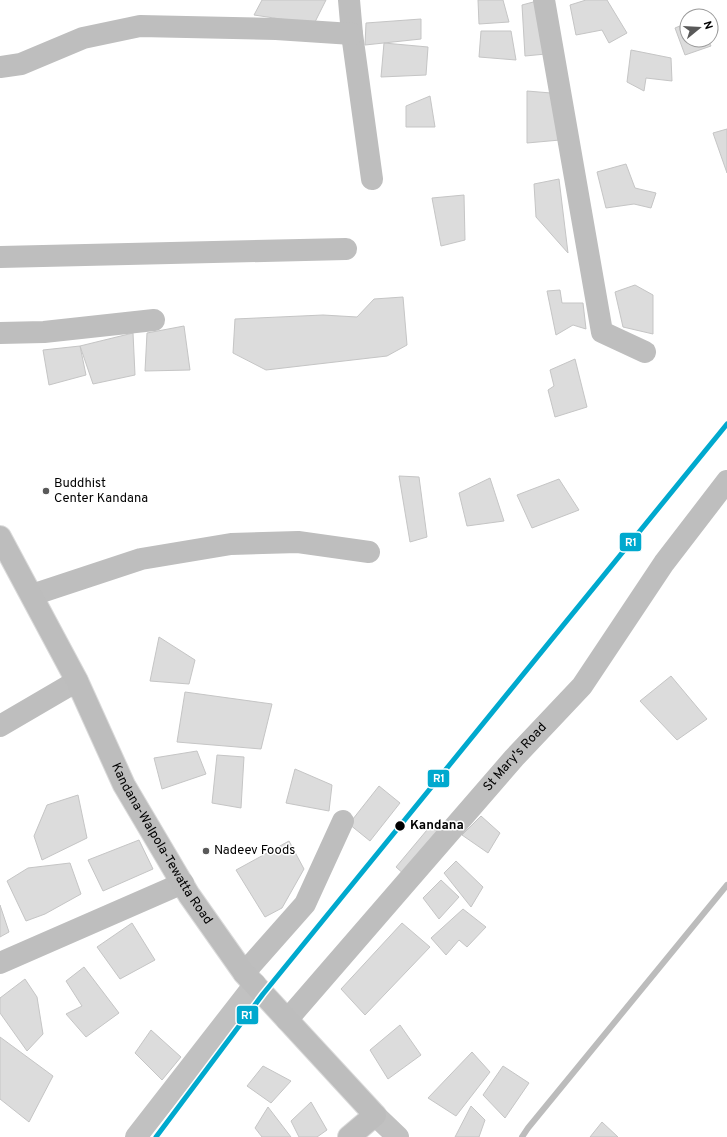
<svg xmlns="http://www.w3.org/2000/svg" width="727" height="1137" viewBox="0 0 727 1137" font-family="Overpass,sans-serif">
	<style>
		.lines { fill: none; stroke-linecap: round; stroke-linejoin: round }
		.stream { stroke: #bcbcbc; stroke-width: 6 }
		.building { fill: #dcdcdc; stroke: #c5c5c5 }
		.primary-casing { stroke: #dbdbdb; stroke-width: 24 }
		.street { stroke: #bebebe; stroke-width: 22 }
		.secondary { stroke: #c1c1c1; stroke-width: 22 }
		.primary { stroke: #bdbdbd; stroke-width: 22 }
		.rail-1-casing { stroke: #fff; stroke-width: 8 }
		.rail-1 { stroke: #00a9ce; stroke-width: 5 }
		.poi-dot { fill: #595959; stroke: #fff; stroke-width: 1.5 }
		.stop-dot { fill: #000; stroke: #fff; stroke-width: 1.5 }
		.labels { text-anchor: middle; dominant-baseline: central; stroke-width: 3; stroke-linejoin: round; paint-order: stroke }
		.poi-label { font-size: 13px; fill: #000; stroke: #fff; text-anchor: start }
		.street-label { font-size: 13px; fill: #000; stroke: #fff }
		.stop-label { font-size: 13px; font-weight: bold; fill: #000; stroke: #fff; text-anchor: start }
		.line-badge { stroke: #fff; stroke-width: 1.5 }
		.badge-label { font-size: 11px; text-anchor: middle; font-weight: bold; fill: #fff }
	</style>
	<rect width="100%" height="100%" fill="#fff"/>
	<g class="lines">
		<path class="stream" d="M522,1137L528,1128L727,885"/>
	</g>
	<path class="building" d="M262,0H326L314,24L254,15Z
		M478,0H503L509,22L479,24Z
		M586,0H607L627,33L609,43L602,30L576,35L570,5Z
		M537,1L546,54L525,56L522,5Z
		M421,19V39L365,45L366,23Z
		M687,23V40H708L711,46L685,55L675,28Z
		M481,31H511L516,60L479,57Z
		M384,43L428,47L426,75L381,77Z
		M631,50L671,58L672,81L646,78L644,91L627,82Z
		M527,91L551,93L560,140L527,143Z
		M430,96L435,127H406V106Z
		M727,129V173L713,133Z
		M626,164L635,188L656,193L651,208L634,204L606,208L597,172Z
		M559,179L568,253L536,217L534,184Z
		M464,195L465,240L441,246L432,198Z
		M635,285L653,295V334L623,327L615,292Z
		M560,290L562,303H583L586,329L573,325L556,335L547,291Z
		M403,297L407,345L387,356L266,370L233,353L235,319L323,315L357,317L374,299Z
		M184,326L190,370L145,371L147,333Z
		M133,333L135,375L93,384L80,346Z
		M80,346L86,375L49,385L43,350Z
		M575,359L587,407L555,417L548,390L554,386L550,370Z
		M399,476L419,477L427,537L410,542Z
		M490,478L504,521L467,526L459,493Z
		M559,479L579,510L532,528L517,495Z
		M159,637L195,660L189,684L150,681Z
		M671,676L707,719L677,740L640,701Z
		M185,692L272,704L261,749L177,742Z
		M197,751L206,774L162,789L154,758Z
		M217,755L244,757L241,808L212,803Z
		M295,769L332,785L329,811L286,803Z
		M379,786L400,803L370,841L349,824Z
		M78,795L87,838L42,860L34,836L47,805Z
		M481,816L500,833L488,853L462,835Z
		M432,824L443,833L406,876L396,867Z
		M139,840L153,869L103,891L88,860Z
		M289,841L304,869L282,908L265,917L236,870Z
		M456,861L483,887L471,907L444,873Z
		M70,863L81,894L45,914L26,921L7,881L28,868Z
		M441,880L459,897L439,919L423,898Z
		M0,905L9,932L0,937Z
		M463,909L486,927L467,947L459,940L446,955L431,938Z
		M132,923L155,960L120,979L97,947Z
		M402,923L430,947L365,1015L341,989Z
		M84,967L119,1013L86,1037L66,1014L82,1006L66,981Z
		M25,979L37,997L43,1034L27,1051L0,1013V998Z
		M400,1025L421,1055L388,1079L370,1050Z
		M151,1030L181,1057L162,1080L135,1053Z
		M0,1037L53,1076L29,1122L0,1099Z
		M472,1052L490,1072L456,1116L428,1098Z
		M263,1066L291,1081L271,1103L247,1086Z
		M503,1066L529,1083L505,1118L483,1095Z
		M311,1102L327,1130L317,1137H299L291,1121Z
		M471,1106L485,1120L479,1137H455Z
		M268,1107L291,1137H262L255,1128Z
		M602,1122L618,1137H590Z"/>
	<g class="lines">
		<g class="primary-casing">
			<g id="primary">
				<path id="s2" d="M0,537L77,681L124,785L189,895L244,973L375,1115L349,1137"/>
			</g>
		</g>
		<g class="street">
			<path d="M349,0L352,34L372,179"/>
			<path d="M544,0L602,332L645,352"/>
			<path d="M0,67L21,64L83,38L140,26L276,29L352,34"/>
			<path d="M0,257L346,249"/>
			<path d="M0,333L44,332L154,320"/>
			<path d="M32,595L141,559L231,544L298,542L369,552"/>
			<path d="M0,726L77,681"/>
			<path d="M0,963L183,883"/>
			<path d="M244,973L305,904L343,821"/>
			<path id="s1" d="M287,1020L514,758L582,686L664,563L727,481"/>
		</g>
		<path class="secondary" d="M375,1115L398,1137
			M136,1137L255,984"/>
		<use href="#primary" class="primary"/>
		<g class="rail-1-casing">
			<path id="rail-1" d="M156,1137L263,994L727,424"/>
		</g>
		<use href="#rail-1" class="rail-1"/>
	</g>
	<g class="poi-dot">
		<circle cx="46" cy="491" r="4"/>
		<circle cx="206" cy="851" r="4"/>
	</g>
	<circle class="stop-dot" cx="400" cy="826" r="5.5"/>
	<g class="labels">
		<g class="poi-label">
			<text x="54" y="484">Buddhist<tspan x="54" dy="15">Center Kandana</tspan></text>
			<text x="214" y="851">Nadeev Foods</text>
		</g>
		<g class="street-label">
			<text stroke="none"><textPath href="#s1" startOffset="348">St Mary's Road</textPath></text>
			<text stroke="none"><textPath href="#s2" startOffset="347">Kandana-Walpola-Tewatta Road</textPath></text>
		</g>
		<g class="stop-label">
			<text x="410" y="826">Kandana</text>
		</g>
	</g>
	<g class="line-badge">
		<rect x="619" y="532" width="23" height="20" rx="4" fill="#00a9ce"/>
		<rect x="427" y="769" width="23" height="19" rx="4" fill="#00a9ce"/>
		<rect x="236" y="1005" width="23" height="20" rx="4" fill="#00a9ce"/>
	</g>
	<g class="badge-label">
		<text x="631" y="546">R1</text>
		<text x="439" y="782">R1</text>
		<text x="247" y="1019">R1</text>
	</g>
	<g transform="translate(699 28) rotate(72)"><circle r="19" fill="#ffffff" stroke="#999999"/>
	<path d="M0-3L7 15L0 10L-7 15Z" fill="#595959"/>
	<text y="-6" font-size="11" font-weight="bold" text-anchor="middle" fill="#000000">N</text>
	</g>
</svg>
